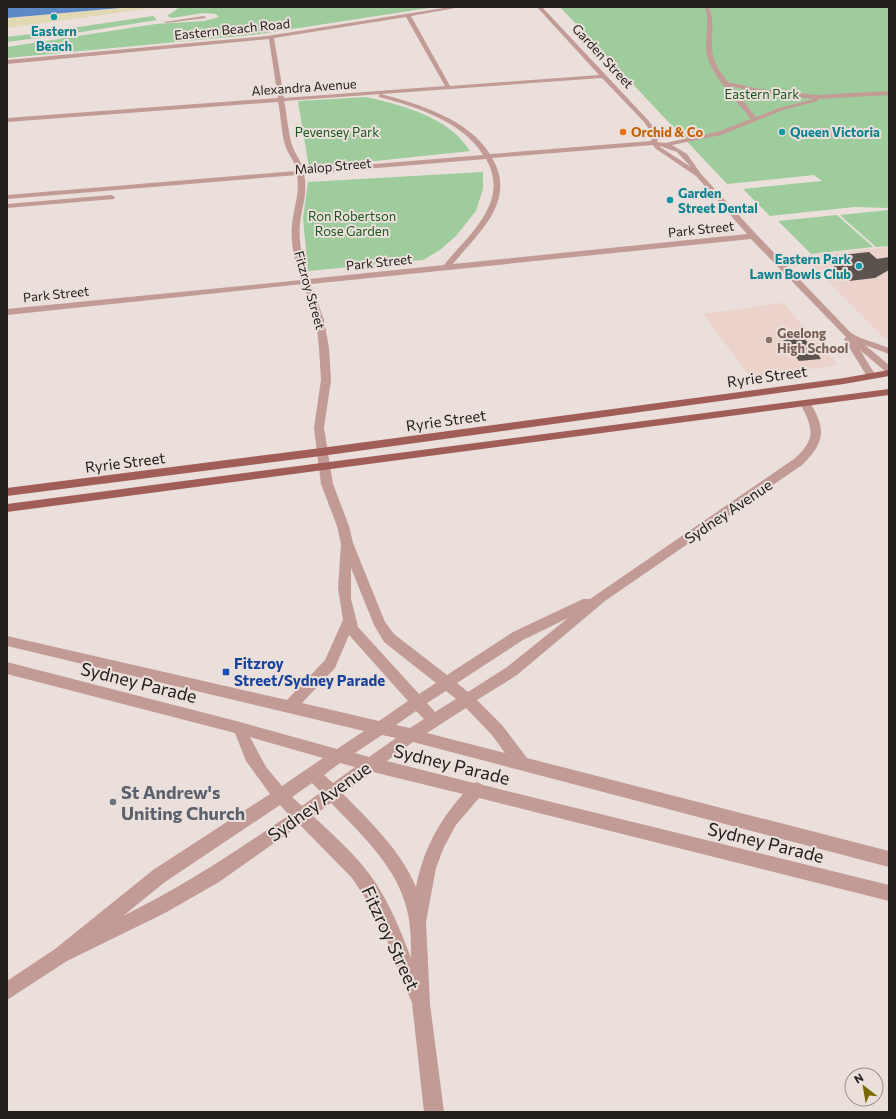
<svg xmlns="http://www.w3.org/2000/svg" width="896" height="1119" viewBox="0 0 896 1119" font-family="Commissioner,sans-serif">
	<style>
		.education { fill: #ebd2ca }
		.green { fill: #9ecc9d }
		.sand { fill: #e2d8b3 }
		.water { fill: #5d8ac7 }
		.building { fill: #5b524e }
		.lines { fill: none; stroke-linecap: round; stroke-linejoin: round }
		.minor { fill: #c29b96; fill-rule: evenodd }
		.major { fill: #a15d57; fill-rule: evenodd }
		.culture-dot { fill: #0f9aa8; stroke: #eadfda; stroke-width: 1.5 }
		.food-dot { fill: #e8710a; stroke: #eadfda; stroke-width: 1.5 }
		.education-dot { fill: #8d6e63; stroke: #eadfda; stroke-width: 1.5 }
		.transit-dot { fill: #1a4fb4; stroke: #eadfda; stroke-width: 1.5 }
		.worship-dot { fill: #6b7280; stroke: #eadfda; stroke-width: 1.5 }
		.labels { text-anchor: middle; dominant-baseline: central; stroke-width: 4; stroke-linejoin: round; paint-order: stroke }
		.far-street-label { font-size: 13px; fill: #24201e; stroke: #eadfda }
		.far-culture-label { font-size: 13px; font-weight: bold; fill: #0d838f; stroke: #eadfda; text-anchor: start }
		.far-park-label { font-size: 13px; fill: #19571f; stroke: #eadfda }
		.far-food-label { font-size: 13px; font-weight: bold; fill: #c56008; stroke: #eadfda; text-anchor: start }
		.far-education-label { font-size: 13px; font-weight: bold; fill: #785e54; stroke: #eadfda; text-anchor: start }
		.street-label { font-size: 15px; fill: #24201e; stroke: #eadfda }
		.transit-label { font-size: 15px; font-weight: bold; fill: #164399; stroke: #eadfda; text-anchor: start }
		.near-street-label { font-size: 18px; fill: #24201e; stroke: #eadfda }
		.near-worship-label { font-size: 18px; font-weight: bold; fill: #5b616d; stroke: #eadfda; text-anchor: start }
	</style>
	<rect width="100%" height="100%" fill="#eadfda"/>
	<path class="education" d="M889,247V340L884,338L803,256Z
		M783,303L838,365L750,377L703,314Z"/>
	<path class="green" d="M180,7H435L260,34L7,58V47L156,24L204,21L219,17L216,14L203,13L172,18L167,16Z
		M560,7H889V208L854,207L770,216L743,189L822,181L814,175L727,184Z
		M153,16L157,20L75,33L72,28Z
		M57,31L60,35L7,42V37Z
		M366,97C402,105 449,117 470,151L309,168L298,101Z
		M483,172V189L476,211L456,236L440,250L423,260L308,271L303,218L308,182Z
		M889,210V246L876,247L840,215Z
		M837,215L873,247L811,254L778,221Z"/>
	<path class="sand" d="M131,7H172L156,9L152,8L7,28V18Z"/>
	<path class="water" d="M7,7H131L7,18Z"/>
	<path class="building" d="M869,252L877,259L889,257V270L875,278L849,281L824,257Z
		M801,335L818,354L821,359L799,361L781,337Z"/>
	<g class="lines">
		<path class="minor" d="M450,7H461L411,16L450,86L599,75L537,7H542L648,120L659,135L657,142L665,143L717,132L751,119C737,101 708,73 706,50C705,33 710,25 705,7H709C715,23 711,32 712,48C712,61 720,72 728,82L760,89L816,95L889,91V95L818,99V101L783,110L721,135L672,145L687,154L701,174L756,234L850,332C858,339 878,343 889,348V354L865,345L889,365V373L886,372L860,350L876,376L874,378H868L844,339L846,337L751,239L311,284L324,320L329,348L331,380L324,428L333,484L349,526L353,543L385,622L394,634L447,675L513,632L583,599H590L794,459C817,439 813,428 800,403L805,400L809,401C826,428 826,442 802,465L605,601L517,675L477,700L502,725L527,758L889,851V867L413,742L387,761L474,783L477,782L483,785L889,885V901L479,798L456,825L444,847L436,868L426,922L430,1004L444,1112H424L412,1003L386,938L371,907L352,878L300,825L219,882L165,913L67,961L7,1000V981L55,949L153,870L270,794L246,761L235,733L7,674V662L240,722L337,749L364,731L7,646V636L287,700L325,660L343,620L338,588L341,544L337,526L321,484L314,428L321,380L319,348L316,320L303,284L7,315V309L301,280C295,262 290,243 292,224C294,205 300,195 297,175L7,199V195L296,171C295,160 288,155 285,145C281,131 281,116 278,102L7,122V118L278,98L269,39L7,64V60L267,36ZM406,17L445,86L284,98L274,38ZM602,78L644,122L653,135L651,141L490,154C468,119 419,104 381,94L379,95V97C414,106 464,122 483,155L303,170C301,160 295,154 292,145C288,131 287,115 284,101ZM731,86L760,93L814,99L779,108L756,117ZM653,145L656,149L696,176L747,234L453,264C477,234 518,201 492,158ZM660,146L677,152L691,167L660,147ZM486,159C511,202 468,235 444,265L309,279C303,261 298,242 300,224C302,204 308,195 304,174ZM351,568L374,625L384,642L436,683L419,694L358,627L351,599ZM568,618L507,667L468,692L457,683L523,640ZM349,635L408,701L379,721L302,703L335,668ZM446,691L456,699L435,712L427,703ZM466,708L492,735L505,753L427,733ZM416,711L424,719L410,728L396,725ZM382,735L396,738L369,757L355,753ZM250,737L323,758L282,786L266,767ZM340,763L355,767L333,783L324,775ZM373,772L463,794C438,822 423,851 416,887C401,851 370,821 343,794ZM312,783L321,792L302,806L292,797ZM331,803C358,831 394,864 405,903C411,921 411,939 411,958C399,926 385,892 363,866C348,848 330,832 313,816ZM280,805L289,815C235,852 182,887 123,916L165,882Z
			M204,16L206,18L166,23L164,22Z
			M111,195L115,197L114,199L7,208V204Z"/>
		<path class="major" d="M889,370V376L844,384L321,456L7,496V488L321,448L844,378Z
			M889,389V395L7,512V504Z"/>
	</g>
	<g class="culture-dot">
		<circle cx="54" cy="17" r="4"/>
		<circle cx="782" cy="132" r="4"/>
		<circle cx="670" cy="200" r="4"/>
		<circle cx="859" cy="266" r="4"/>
	</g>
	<circle class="food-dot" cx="623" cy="132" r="4"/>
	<circle class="education-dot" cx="769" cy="340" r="4"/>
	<rect class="transit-dot" x="222" y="668" width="8" height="8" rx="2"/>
	<circle class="worship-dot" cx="113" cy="802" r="4"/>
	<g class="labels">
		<g class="far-street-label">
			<text transform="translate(232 29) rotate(-6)">Eastern Beach Road</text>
			<text transform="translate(603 56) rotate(47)">Garden Street</text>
			<text transform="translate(304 87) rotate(-4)">Alexandra Avenue</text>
			<text transform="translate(333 166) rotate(-5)">Malop Street</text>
			<text transform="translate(701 229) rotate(-6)">Park Street</text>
			<text transform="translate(379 262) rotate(-6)">Park Street</text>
			<text transform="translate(310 290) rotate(74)">Fitzroy Street</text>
			<text transform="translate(56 294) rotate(-6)">Park Street</text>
		</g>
		<g class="far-culture-label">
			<text x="54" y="31" text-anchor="middle">Eastern<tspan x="54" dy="15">Beach</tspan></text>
			<text x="790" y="132">Queen Victoria</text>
			<text x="678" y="193">Garden<tspan x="678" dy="15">Street Dental</tspan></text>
			<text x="851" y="259" text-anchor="end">Eastern Park<tspan x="851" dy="15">Lawn Bowls Club</tspan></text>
		</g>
		<g class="far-park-label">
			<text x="762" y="94">Eastern Park</text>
			<text x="337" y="132">Pevensey Park</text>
			<text x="352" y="216">Ron Robertson<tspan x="352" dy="15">Rose Garden</tspan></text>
		</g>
		<g class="far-food-label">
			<text x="631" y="132">Orchid &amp; Co</text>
		</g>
		<g class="far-education-label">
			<text x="777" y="333">Geelong<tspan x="777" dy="15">High School</tspan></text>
		</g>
		<g class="street-label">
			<text transform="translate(767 376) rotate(-8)">Ryrie Street</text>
			<text transform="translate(446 420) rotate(-8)">Ryrie Street</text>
			<text transform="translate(125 462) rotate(-7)">Ryrie Street</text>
			<text transform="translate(728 511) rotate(-34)">Sydney Avenue</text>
		</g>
		<g class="transit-label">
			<text x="234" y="663">Fitzroy<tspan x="234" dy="17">Street/Sydney Parade</tspan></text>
		</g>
		<g class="near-street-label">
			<text transform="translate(139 682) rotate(14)">Sydney Parade</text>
			<text transform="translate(452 764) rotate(14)">Sydney Parade</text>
			<text transform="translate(319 801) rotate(-36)">Sydney Avenue</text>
			<text transform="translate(766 842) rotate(14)">Sydney Parade</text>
			<text transform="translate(391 938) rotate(65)">Fitzroy Street</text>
		</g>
		<g class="near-worship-label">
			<text x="121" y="792">St Andrew's<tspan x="121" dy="21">Uniting Church</tspan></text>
		</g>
	</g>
	<rect width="896" height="1119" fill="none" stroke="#24201e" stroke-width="16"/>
	<g transform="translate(864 1087) rotate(329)"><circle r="19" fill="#eadfda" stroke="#9b938f"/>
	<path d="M0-3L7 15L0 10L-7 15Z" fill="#786900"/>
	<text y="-6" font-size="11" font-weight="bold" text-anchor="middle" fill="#24201e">N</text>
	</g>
</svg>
